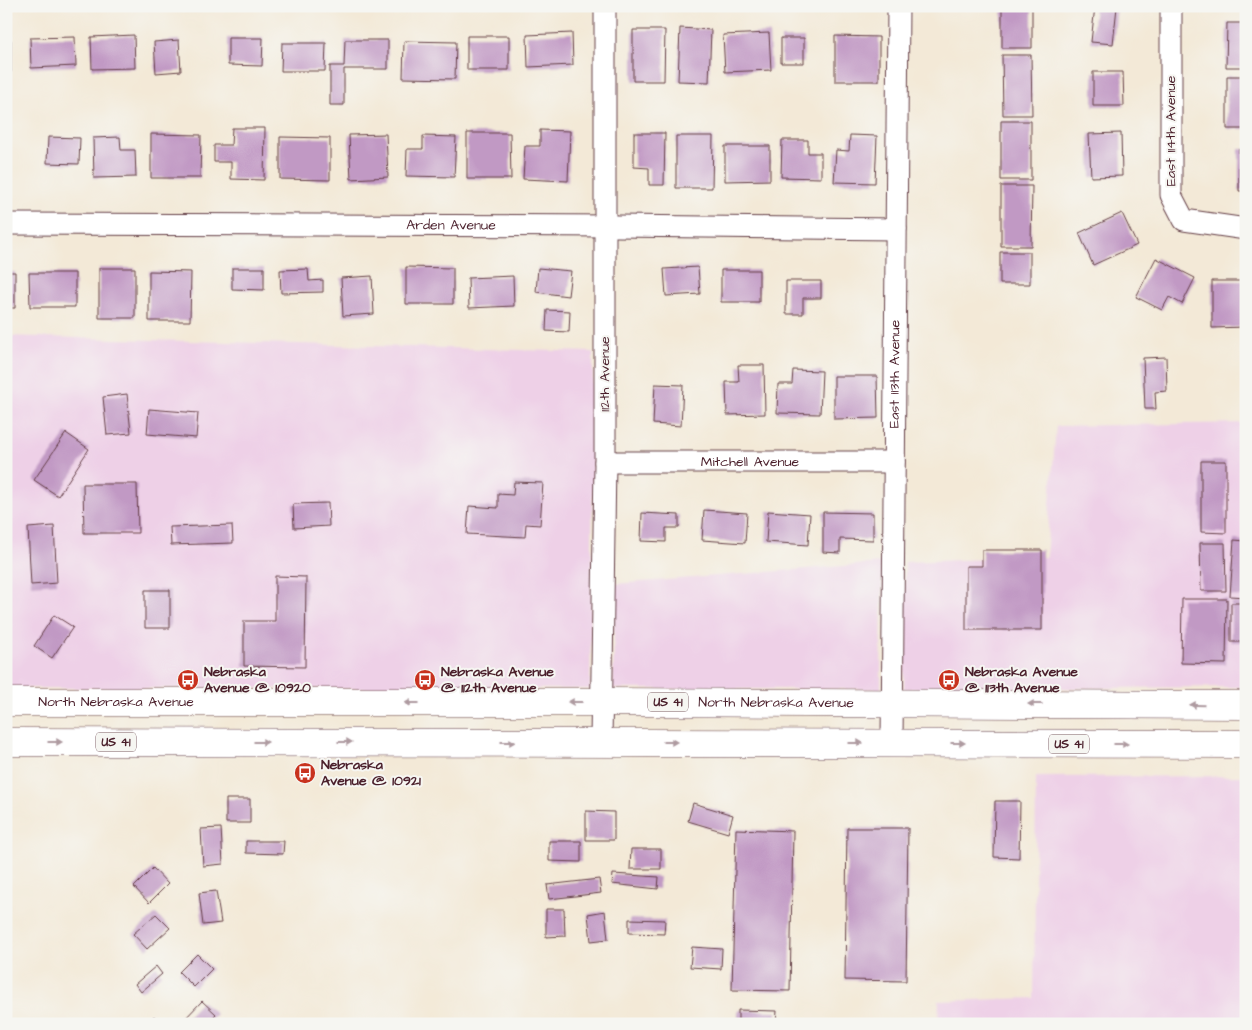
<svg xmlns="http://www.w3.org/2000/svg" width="1252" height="1030" viewBox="0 0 1252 1030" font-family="'Architects Daughter',sans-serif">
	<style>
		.built { fill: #eed0e7 }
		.building { fill: #c199c4 }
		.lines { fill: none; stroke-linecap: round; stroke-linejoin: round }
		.street-casing { stroke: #633d45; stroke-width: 23 }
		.primary-casing { stroke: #633d45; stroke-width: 29 }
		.street { stroke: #fff; stroke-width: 21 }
		.primary { stroke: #fff; stroke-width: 28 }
		.oneway { fill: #ae9aa0 }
		.labels { text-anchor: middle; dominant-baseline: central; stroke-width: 4; stroke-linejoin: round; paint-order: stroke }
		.shield { fill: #f6f6f2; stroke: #7e6067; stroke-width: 1 }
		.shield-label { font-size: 12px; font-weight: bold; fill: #4a1f2b }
		.street-label { font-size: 14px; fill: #4a1f2b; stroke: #f6f6f2 }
		.poi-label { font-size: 14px; font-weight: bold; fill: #4a1f2b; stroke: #f6f6f2; text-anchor: start }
	</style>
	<rect width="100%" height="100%" fill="#f6f6f2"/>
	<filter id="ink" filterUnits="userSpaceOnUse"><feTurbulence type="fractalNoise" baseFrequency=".02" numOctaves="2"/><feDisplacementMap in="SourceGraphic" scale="10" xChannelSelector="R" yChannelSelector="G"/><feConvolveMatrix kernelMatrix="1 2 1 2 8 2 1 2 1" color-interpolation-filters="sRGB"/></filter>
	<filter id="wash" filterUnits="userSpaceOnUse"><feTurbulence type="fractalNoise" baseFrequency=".0096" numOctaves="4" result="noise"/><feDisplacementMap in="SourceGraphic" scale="20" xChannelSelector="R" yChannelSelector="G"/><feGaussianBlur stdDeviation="1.12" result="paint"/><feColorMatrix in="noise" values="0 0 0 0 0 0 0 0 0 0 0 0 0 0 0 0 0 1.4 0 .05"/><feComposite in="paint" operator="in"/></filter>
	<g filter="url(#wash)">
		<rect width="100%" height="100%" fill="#f3e9d7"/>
		<path class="built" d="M6,336L593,352V463L590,689L6,688Z
			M1246,423V687L904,689L905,562L1046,557L1056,426Z
			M882,563L881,689H613L615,584Z
			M1246,776V1024H938L939,1001L1034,998L1036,777Z"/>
		<g id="blocks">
			<path class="building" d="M1002,6H1032V48H1002Z
				M1095,6L1117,7L1113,44L1091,42Z
				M1227,23H1246V67H1226Z
				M680,28L711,30L709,82L678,81Z
				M633,30H665L664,81H633Z
				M572,33L573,65L528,67L527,35Z
				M769,33L771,70L725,72L723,35Z
				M134,35L135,68L92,69L91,37Z
				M467,36H509V70H467Z
				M835,36L879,37V81H835Z
				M75,37L76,66L31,68L30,38Z
				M228,38H263L262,66L228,65Z
				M781,38H804V63H781Z
				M6,40H11V72H6Z
				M179,40L181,71L156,73L154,42Z
				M345,40H388V69H344V105H330V66H344Z
				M404,41L456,42L455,79L403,78Z
				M282,43H326L325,71H281Z
				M1002,55H1031L1032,115H1003Z
				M1093,72H1123L1124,106H1093Z
				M1227,76H1246V129H1227Z
				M1001,121H1031V180H1001Z
				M232,128H265L264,180L231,179V162H214V145H231Z
				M540,130L570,131L568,181L523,179L525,146H540Z
				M467,133H510L511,179H467Z
				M634,133H665L664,185H649V168L634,167Z
				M1121,133L1122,176L1091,177L1089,134Z
				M151,134L201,135L200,178H151Z
				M386,134L388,177L351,179L349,135Z
				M850,135L877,136L875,183L834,182L836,150L849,151Z
				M423,136L456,137L454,177L406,176L407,149H423Z
				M676,136H713L712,188H676Z
				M48,137L80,138L79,164L47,163Z
				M120,137L121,150H135L136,177L94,178L93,138Z
				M280,137L330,138V180L280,179Z
				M782,140H808V153H821V178L781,177Z
				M725,146H770V180L725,181Z
				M1239,149H1246V191H1239Z
				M1001,186H1032L1031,246H1001Z
				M1122,213L1137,245L1093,265L1079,233Z
				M1000,252H1030V284H1000Z
				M1156,258L1195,278L1182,304L1169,297L1162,310L1136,297Z
				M406,267L453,268V304H406Z
				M698,267L700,294L666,296L664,269Z
				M99,268H135V318H99Z
				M232,268H264V290L232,289Z
				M538,268L571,271L568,296L536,292Z
				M308,269L309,281L323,280V292L281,293L280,270Z
				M721,270H759V302H721Z
				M149,271L191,272L190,321H149Z
				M6,272H15V308H6Z
				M29,273H75V307H30Z
				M372,276L374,314L343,316L341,278Z
				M513,276L514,306L469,308L468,278Z
				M786,281H821V298H803V314H786Z
				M1212,281H1246V327L1212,328Z
				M547,310L570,311L569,332L546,331Z
				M1166,357L1167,391L1155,392L1156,409H1145L1143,358Z
				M738,365H764L765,414L727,415L726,382H739Z
				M793,370L822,371L820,414L777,413L778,384H792Z
				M834,376H877L878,418L834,419Z
				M655,384L683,385L681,426L653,424Z
				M127,394L131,433L107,435L103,397Z
				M149,409L198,413L196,438L147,434Z
				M66,433L89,449L58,496L34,480Z
				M1201,461H1226V533L1201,532Z
				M514,482L543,483L540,525L526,524L525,537L467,534L469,506L498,508V494L513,495Z
				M83,484H137L138,533H84Z
				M328,503L329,526L294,528L293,504Z
				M704,510L747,513L745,543L702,540Z
				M768,511L810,514L808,545L766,542Z
				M823,512L873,513V540L840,539V553L823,552Z
				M642,513L679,515V528H666V542L641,541Z
				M232,525L233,543L171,545L170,527Z
				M54,526L57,583L31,585L28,528Z
				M1234,540L1246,541V597L1230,596Z
				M1200,543H1225L1226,591H1201Z
				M982,550H1042V630H966V566H982Z
				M275,576L306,577L305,667L244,666V621H275Z
				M145,590H170V628H145Z
				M1182,599H1227L1226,664L1181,663Z
				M1231,603H1246V642H1231Z
				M54,615L73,627L52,658L34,646Z
				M226,799H250V823H226Z
				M995,801H1020L1019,858L994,857Z
				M693,803L733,815L728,833L688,821Z
				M586,811L614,812V840H586Z
				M221,828L223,864L203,866L201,829Z
				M847,828H908L906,981L845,980Z
				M736,829L793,831L790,991L732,990Z
				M246,841H284L283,854L246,853Z
				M549,841H581V862L549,861Z
				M631,849H661V869H630Z
				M153,868L168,884L149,903L134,887Z
				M613,874L659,877L658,889L612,884Z
				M599,879L601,893L549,899L547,885Z
				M216,891L221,923L203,925L199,893Z
				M546,909H564L565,936L546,937Z
				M605,911L608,939L591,941L588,914Z
				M156,914L170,928L147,949L133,934Z
				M629,919L665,920L664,934L629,933Z
				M692,947L722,949L721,969L690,967Z
				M197,954L212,969L194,987L179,972Z
				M156,966L162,974L141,992L135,984Z
				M202,1001L216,1014L207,1024H180Z
				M738,1010L777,1011L776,1024H738Z
				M154,1016L161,1024H146Z"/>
		</g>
	</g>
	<g filter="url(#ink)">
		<use href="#blocks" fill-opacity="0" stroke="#633d45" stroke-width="1"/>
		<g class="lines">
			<g class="street-casing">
				<g id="street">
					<path d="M1171,6V195L1184,220L1246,229"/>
					<path id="s1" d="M6,224L618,226L896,229"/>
					<path id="s2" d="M605,462H894"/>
					<path d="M601,742L605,462V6"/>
					<path id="s3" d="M892,743L898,6"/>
				</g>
			</g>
			<g class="primary-casing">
				<g id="primary">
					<path id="s4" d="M6,702H601L1246,705"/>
					<path d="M6,742L1246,744"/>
				</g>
			</g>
			<use href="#street" class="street"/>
			<use href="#primary" class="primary"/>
		</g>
		<defs><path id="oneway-solid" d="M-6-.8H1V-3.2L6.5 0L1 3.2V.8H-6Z" transform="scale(1.25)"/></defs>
		<g class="oneway">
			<use href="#oneway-solid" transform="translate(575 702) rotate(180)"/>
			<use href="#oneway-solid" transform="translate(412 703) rotate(180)"/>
			<use href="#oneway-solid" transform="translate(1035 704) rotate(-180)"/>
			<use href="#oneway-solid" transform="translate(1197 705) rotate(-179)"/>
			<use href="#oneway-solid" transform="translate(55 742)"/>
			<use href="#oneway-solid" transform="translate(261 742)"/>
			<use href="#oneway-solid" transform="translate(345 742)"/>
			<use href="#oneway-solid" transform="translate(508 742)"/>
			<use href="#oneway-solid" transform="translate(670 742)"/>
			<use href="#oneway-solid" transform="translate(856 743)"/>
			<use href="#oneway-solid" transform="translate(958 743)"/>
			<use href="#oneway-solid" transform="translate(1121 744)"/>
		</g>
	</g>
	<defs>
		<g id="bus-disc" transform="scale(1.125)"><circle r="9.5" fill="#c8321e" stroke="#f6f6f2"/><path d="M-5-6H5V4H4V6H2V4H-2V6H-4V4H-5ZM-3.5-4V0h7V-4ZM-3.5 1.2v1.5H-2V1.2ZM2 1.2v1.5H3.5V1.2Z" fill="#fff"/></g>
	</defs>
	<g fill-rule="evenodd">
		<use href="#bus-disc" x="188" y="680"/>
		<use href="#bus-disc" x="425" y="680"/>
		<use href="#bus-disc" x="949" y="680"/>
		<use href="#bus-disc" x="305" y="773"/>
	</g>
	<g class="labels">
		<g class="shield">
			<rect x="648" y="692.5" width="40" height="19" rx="4"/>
			<rect x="96" y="732.5" width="40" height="19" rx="4"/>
			<rect x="1049" y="734.5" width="40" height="19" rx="4"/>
		</g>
		<g class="shield-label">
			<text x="668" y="702">US 41</text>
			<text x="116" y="742">US 41</text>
			<text x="1069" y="744">US 41</text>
		</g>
		<g class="street-label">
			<text transform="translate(1171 131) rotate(-90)">East 114th Avenue</text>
			<text stroke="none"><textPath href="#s1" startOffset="445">Arden Avenue</textPath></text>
			<text transform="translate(605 374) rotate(-90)">112th Avenue</text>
			<text stroke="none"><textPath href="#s3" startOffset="369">East 113th Avenue</textPath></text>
			<text stroke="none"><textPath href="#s2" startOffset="145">Mitchell Avenue</textPath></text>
			<text stroke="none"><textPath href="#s4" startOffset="110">North Nebraska Avenue</textPath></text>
			<text stroke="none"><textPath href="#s4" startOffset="770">North Nebraska Avenue</textPath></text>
		</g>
		<g class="poi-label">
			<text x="204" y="672">Nebraska<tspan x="204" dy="16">Avenue @ 10920</tspan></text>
			<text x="441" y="672">Nebraska Avenue<tspan x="441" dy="16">@ 112th Avenue</tspan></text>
			<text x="965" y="672">Nebraska Avenue<tspan x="965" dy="16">@ 113th Avenue</tspan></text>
			<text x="321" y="765">Nebraska<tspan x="321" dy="16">Avenue @ 10921</tspan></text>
		</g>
	</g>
	<rect width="1252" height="1030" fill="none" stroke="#f6f6f2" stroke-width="25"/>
</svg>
